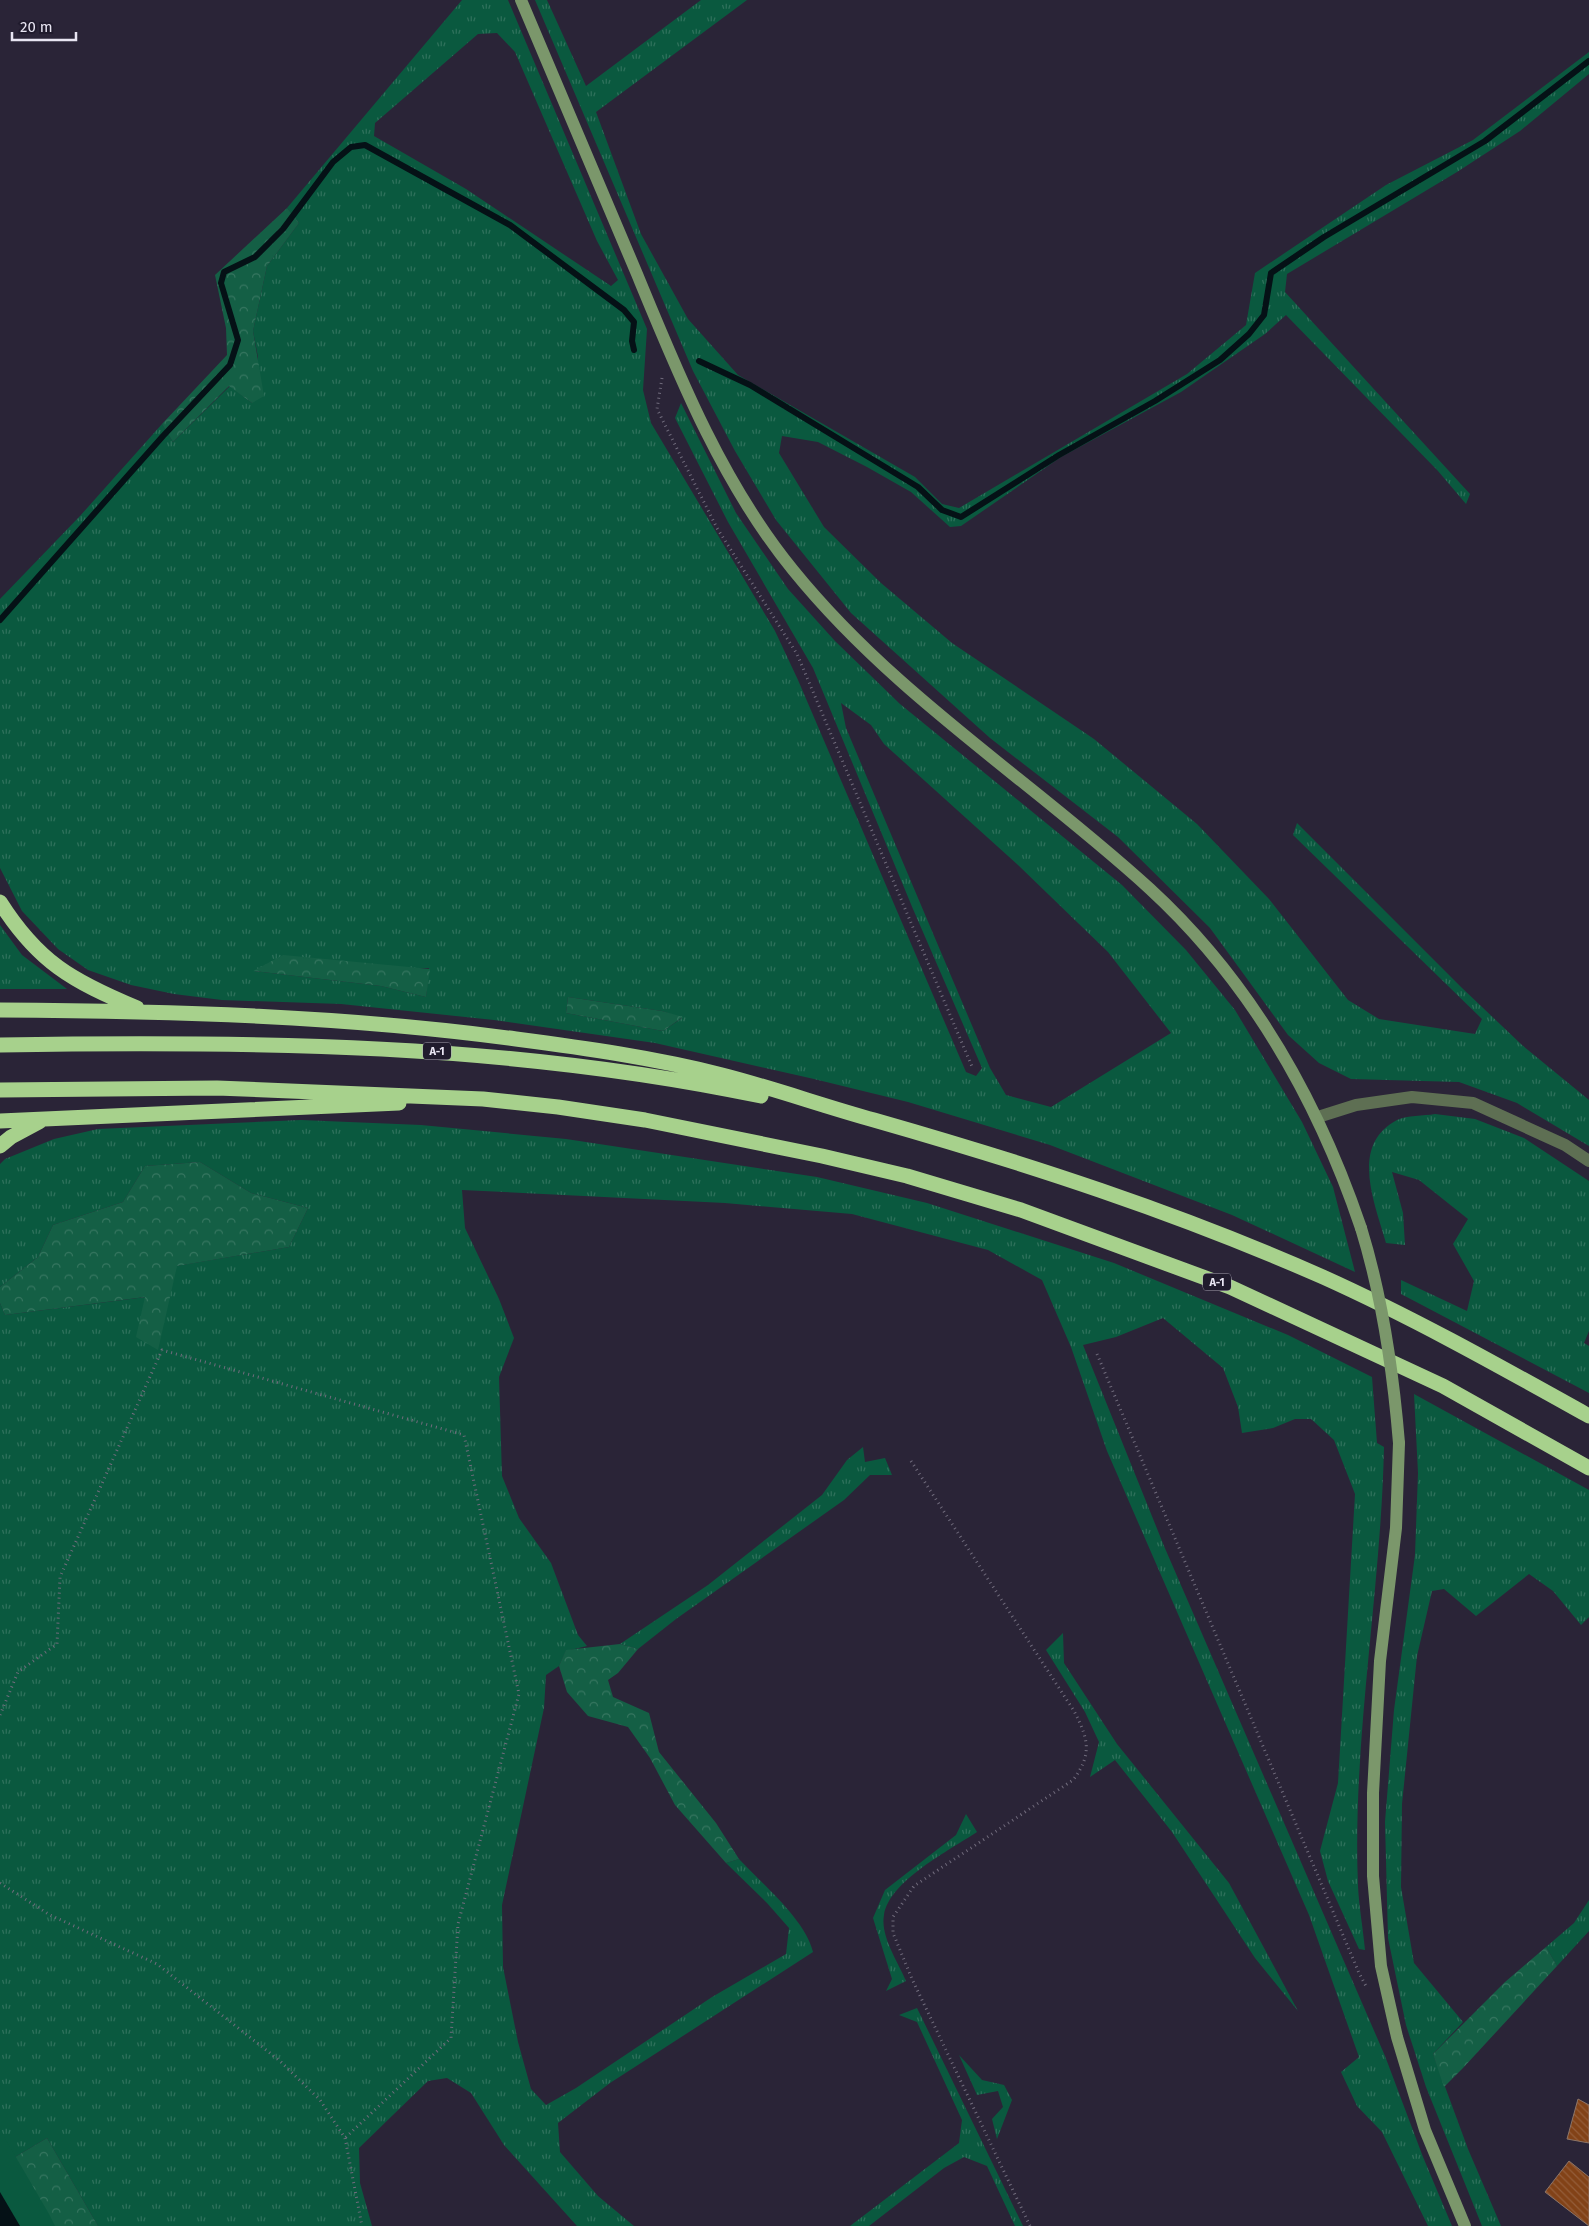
<svg xmlns="http://www.w3.org/2000/svg" width="1589" height="2226" viewBox="0 0 1589 2226" font-family="'Fira Sans',sans-serif">
	<style>
		.grass { fill: url(#grass-tufts); fill-rule: evenodd }
		.forest { fill: url(#forest-crowns) }
		.park { fill: #0a593f }
		.water { fill: #051116 }
		.lines { fill: none; stroke-linecap: round; stroke-linejoin: round }
		.stream { stroke: #051116; stroke-width: 6 }
		.building { fill: url(#building-back-hatch); stroke: #8c7568 }
		.path { stroke: #716c7d; stroke-width: 3; stroke-dasharray: 1 4; stroke-linecap: butt }
		.street { stroke: #5e6f53; stroke-width: 12 }
		.secondary { stroke: #7b976b; stroke-width: 12 }
		.highway { stroke: #a7d18c; stroke-width: 15 }
		.secondary-bridge { stroke: #7b976b; stroke-width: 12 }
		.labels { text-anchor: middle; dominant-baseline: central; stroke-width: 4; stroke-linejoin: round; paint-order: stroke }
		.shield { fill: #201b2d; stroke: #aca8b7; stroke-width: 1 }
		.shield-label { font-size: 11px; font-weight: bold; fill: #e8e5f2 }
	</style>
	<defs>
		<pattern id="grass-tufts" width="24" height="20" patternUnits="userSpaceOnUse" patternTransform="scale(1.25)"><rect width="24" height="20" fill="#0a593f"/><path d="M3 7l-1-3M5 7V3M7 7l1-3M15 17l-1-3M17 17v-4M19 17l1-3" fill="none" stroke="#2e715b"/></pattern>
		<pattern id="forest-crowns" width="20" height="18" patternUnits="userSpaceOnUse" patternTransform="scale(1.25)"><rect width="20" height="18" fill="#145f45"/><path d="M2 6a3 3 0 1 1 6 0M12 15a3 3 0 1 1 6 0" fill="none" stroke="#367660"/></pattern>
		<pattern id="building-back-hatch" width="6" height="6" patternUnits="userSpaceOnUse" patternTransform="scale(1.25)"><rect width="6" height="6" fill="#824217"/><path d="M-1 5l2 2M0 0l6 6M5-1l2 2" fill="none" stroke="#945d39"/></pattern>
	</defs>
	<rect width="100%" height="100%" fill="#2a2437"/>
	<path class="grass" d="M462,0H508L647,329L643,390L651,423L775,631L798,680L966,1072L976,1076L982,1068L913,909L813,668L728,522L675,418L681,403L736,513L788,589L835,641L900,704L1122,885L1186,950L1235,1010L1302,1122L1333,1187L1355,1272L1232,1215L1050,1145L908,1102L814,1079L655,1043L494,1020L341,1004L222,1000L174,994L131,985L88,970L58,949L22,911L0,868V599L80,516L162,424L173,442L230,386L252,403L258,357L253,331L267,266L299,223L287,208ZM497,33L515,52L597,241L618,280L611,286L466,189L374,136L375,123L478,34ZM841,703L871,725L884,744L1018,865L1108,952L1171,1033L1051,1107L1006,1095L990,1068L846,728ZM429,968L426,997L381,986L254,971ZM568,997L662,1011L682,1018L663,1031L566,1013Z
		M535,0H547L586,86L701,0H747L596,112L641,234L688,319L738,375L915,477L942,504L959,508L1187,374L1246,325L1255,273L1386,185L1473,140L1589,52V74L1520,131L1457,172L1287,274L1285,292L1470,494L1466,504L1438,471L1286,315L1265,334L1181,392L1061,457L961,526L950,527L911,492L867,467L818,442L782,436L779,453L824,527L881,583L952,643L1094,739L1197,824L1269,899L1348,1000L1379,1019L1475,1034L1482,1019L1293,835L1297,823L1461,987L1522,1045L1589,1100V1146L1517,1103L1459,1082L1351,1079L1319,1063L1288,1035L1210,928L1118,837L990,738L851,613L776,520L735,451L693,371Z
		M0,925L22,955L67,989H0Z
		M1435,1114L1475,1119L1524,1138L1589,1181V1331L1584,1343L1589,1346V1393L1401,1294V1280L1467,1311L1474,1281L1453,1244L1468,1219L1419,1180L1392,1172L1403,1213L1405,1245L1386,1243C1375,1204 1349,1145 1397,1120C1407,1115 1424,1116 1435,1114Z
		M301,1120L421,1125L566,1139L817,1177L927,1203L1114,1263L1288,1335L1372,1377L1377,1443L1384,1447C1381,1593 1352,1739 1358,1886C1359,1907 1363,1928 1365,1950L1359,1949L1328,1881L1320,1851L1338,1783L1355,1494L1334,1440L1311,1419H1295L1273,1428L1242,1433L1238,1407L1223,1368L1163,1318L1116,1337L1083,1345L1164,1546L1385,2056L1423,2157L1452,2226H1428L1382,2132L1357,2106L1341,2072L1359,2057L1309,1915L1107,1451L1071,1347L1042,1280L988,1250L852,1214L725,1203L462,1190L465,1228L499,1299L514,1338L499,1377L502,1476L519,1518L551,1563L578,1635L587,1646L566,1651L559,1666L546,1675L544,1708L502,1905L503,1967L518,2042L531,2089L546,2105L576,2088L712,1997L786,1954L789,1928L767,1903L726,1863L739,1859C762,1884 805,1919 813,1952L610,2083L558,2123L560,2152L598,2196L634,2226H577L504,2145L471,2093L447,2078L428,2081L359,2148L360,2183L372,2226H98L47,2138L0,2166V1303L5,1315L146,1297L176,1266L289,1247L308,1208L251,1193L200,1162L145,1166L123,1202L53,1225L38,1257L0,1287V1164L5,1159L54,1139L98,1129Z
		M1414,1394L1589,1490V1617L1581,1625L1553,1591L1529,1574L1476,1616L1444,1589L1432,1591L1417,1656L1402,1804L1401,1887L1414,1963L1463,2022L1433,2054L1468,2149L1501,2226H1482L1426,2087L1406,2025L1388,1938L1385,1822L1394,1710L1415,1555L1418,1473Z
		M863,1447L865,1462L885,1458L892,1475H870L844,1500L676,1619L638,1649L620,1644L708,1585L822,1495L847,1460Z
		M1063,1633L1064,1663L1117,1744L1229,1883L1298,2011L1255,1958L1172,1832L1115,1760L1090,1777L1099,1742L1085,1712L1046,1650Z
		M966,1814L977,1832C950,1850 889,1881 884,1915C880,1936 898,1962 906,1981L886,1991L892,1979L873,1918L885,1890L956,1835Z
		M1589,1900V1931L1557,1966L1546,1947L1574,1923Z
		M917,2008L1023,2226H1015L987,2166L964,2157L944,2168L869,2226H850L959,2143L962,2120L917,2022L899,2015Z
		M959,2055L982,2080L1004,2085L1012,2100L997,2139L992,2119L1003,2107L998,2091L977,2095Z"/>
	<path class="forest" d="M287,208L299,223L267,266L253,331L264,396L252,403L229,386L173,442L162,424L227,355L226,328L215,275Z
		M283,955L430,969L426,997L381,986L253,971Z
		M568,997L662,1011L683,1017L663,1031L566,1013Z
		M200,1162L251,1193L308,1208L289,1247L177,1266L158,1350L136,1337L145,1297L5,1315L0,1303V1287L38,1257L53,1225L123,1202L145,1166Z
		M620,1644L638,1649L618,1673L608,1680L613,1697L649,1713L659,1752L716,1823L739,1859L726,1863L675,1805L650,1758L628,1727L588,1716L567,1692L559,1666L566,1650Z
		M1546,1947L1557,1966L1463,2068L1444,2087L1433,2054L1505,1982Z
		M47,2138L98,2226H20L0,2166Z"/>
	<path class="park" d="M0,2130L49,2214L55,2226H0Z"/>
	<path class="water" d="M0,2192L20,2226H0Z"/>
	<g class="lines">
		<path class="stream" d="M699,361L750,385L918,487L942,510L961,517L1059,455L1155,401L1220,360L1249,334L1264,315L1271,273L1324,237L1485,141L1589,61
			M0,620L163,436L230,365L238,340L221,283L224,272L255,257L283,229L333,162L351,147L365,145L510,225L624,310L634,322L632,341L634,350"/>
	</g>
	<path class="building" d="M1578,2099L1589,2105V2143L1567,2139Z
		M1569,2161L1589,2177V2226L1545,2192Z"/>
	<g class="lines">
		<path class="path" d="M662,378L657,409L717,528L797,654L973,1069
			M1097,1354L1359,1973L1367,1988
			M911,1461L1074,1711C1088,1738 1093,1754 1073,1780L914,1886L893,1917V1933L912,1979L1030,2226
			M0,1715L18,1672L57,1644L60,1577L162,1350L464,1435L519,1694L458,1924L451,2038L345,2138
			M0,1883L50,1915L157,1964L280,2061L320,2100L345,2138L362,2226"/>
		<path class="street" d="M1318,1117L1356,1105L1412,1097L1473,1103L1565,1145L1589,1161"/>
		<path class="secondary" d="M521,0C560,91 598,183 637,274C679,376 722,483 793,570C895,696 1031,780 1150,889C1250,981 1318,1101 1361,1228
			M1399,1443L1396,1528L1380,1661L1373,1793V1876L1381,1966L1397,2037L1425,2130L1465,2226"/>
		<path class="highway" d="M0,902C38,962 72,981 137,1008
			M0,1010C173,1011 345,1016 516,1039C585,1048 655,1058 722,1075C773,1088 823,1106 874,1120C1028,1164 1176,1212 1323,1277C1414,1318 1501,1367 1589,1416
			M0,1045C257,1041 508,1043 761,1096
			M0,1090L217,1088L483,1099L558,1107L645,1120L822,1156L907,1176L1021,1210L1230,1287L1443,1386L1589,1468
			M0,1121L399,1103
			M0,1146L11,1137L39,1122"/>
		<path class="secondary-bridge" d="M1361,1228C1383,1299 1393,1370 1399,1443"/>
	</g>
	<g class="labels">
		<g class="shield">
			<rect x="423" y="1042.5" width="28" height="17" rx="4"/>
			<rect x="1203" y="1273.5" width="28" height="17" rx="4"/>
		</g>
		<g class="shield-label">
			<text x="437" y="1051">A-1</text>
			<text x="1217" y="1282">A-1</text>
		</g>
	</g>
	<path d="M12 32v8h64v-8" fill="none" stroke="#e8e5f2" stroke-width="2.5"/>
	<text x="20" y="32" font-size="15" fill="#e8e5f2" stroke="#201b2d" stroke-width="4" paint-order="stroke">20 m</text>
</svg>
